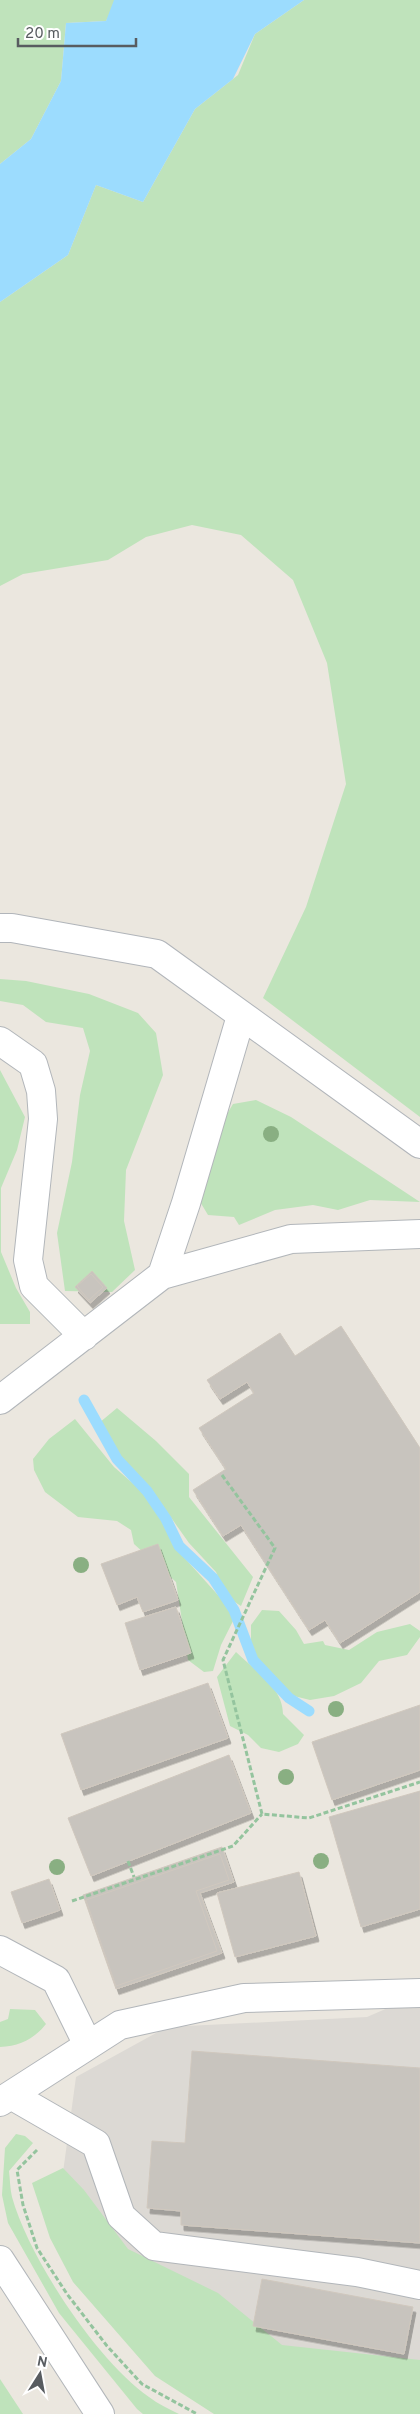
<svg xmlns="http://www.w3.org/2000/svg" width="420" height="2414" viewBox="0 0 420 2414" font-family="Overpass,sans-serif">
	<style>
		.industrial { fill: #dcd9d4 }
		.green { fill: #bfe3bb }
		.water { fill: #9cdcfe }
		.lines { fill: none; stroke-linecap: round; stroke-linejoin: round }
		.stream { stroke: #9cdcfe; stroke-width: 11 }
		.building { fill: #c8c4be; stroke: #d0c8be; filter: url(#shadow) }
		.street-casing { stroke: #b2b6ba; stroke-width: 30 }
		.secondary-casing { stroke: #b1b5ba; stroke-width: 30 }
		.path { stroke: #94c49e; stroke-width: 3; stroke-dasharray: 5 2.5; stroke-linecap: butt }
		.street { stroke: #fff; stroke-width: 28 }
		.secondary { stroke: #fff; stroke-width: 28 }
		.tree { fill: #89af82 }
	</style>
	<defs>
		<filter id="shadow"><feDropShadow dx="3" dy="5.5" stdDeviation="0" flood-color="#0004"/></filter>
	</defs>
	<rect width="100%" height="100%" fill="#ebe7df"/>
	<path class="industrial" d="M420,1994V2375L298,2364L58,2209L76,2077L167,2027L367,2017Z"/>
	<path class="green" d="M0,0H118L106,21L66,23L61,81L31,139L0,164Z
		M304,0H420V1117L263,998L306,907L346,784L327,663L293,580L241,535L192,525L146,537L108,560L23,574L0,586V302L68,255L96,185L143,202L195,109L238,75L255,34Z
		M0,979L26,981L89,994L138,1013L156,1033L163,1075L126,1170L124,1221L135,1270L112,1292L65,1291L57,1233L72,1162L80,1095L90,1051L83,1028L46,1022L23,1005L0,1001Z
		M0,1070L25,1117L17,1150L1,1188V1252L16,1288L30,1312V1324H0Z
		M256,1100L291,1117L420,1202L370,1200L338,1210L313,1205L275,1210L239,1225L234,1217L208,1215L199,1200L212,1139L233,1104Z
		M117,1408L156,1441L189,1474V1497L253,1577L241,1606L227,1597L216,1572L189,1543L153,1492L102,1436L99,1423Z
		M75,1419L114,1467L144,1493L159,1514L173,1545L225,1603L234,1619L221,1645L213,1671L204,1672L188,1660L176,1582L134,1544L131,1530L117,1521L78,1517L45,1492L34,1470L33,1459L49,1439Z
		M262,1610L279,1611L296,1630L304,1644L323,1641L325,1645L349,1650L377,1632L410,1624L420,1631V1637L407,1655L379,1661L361,1683L334,1696L310,1700L294,1696L267,1673L251,1653V1625Z
		M236,1652C253,1669 283,1687 283,1714L304,1735L298,1744L279,1752L261,1748L248,1735L230,1726L217,1677Z
		M10,2009L35,2010L46,2024C34,2039 20,2046 0,2047V2022L8,2019Z
		M16,2134L25,2136L33,2143L9,2171C10,2179 10,2189 12,2197C29,2258 97,2361 149,2397C158,2404 169,2409 179,2414H143L137,2409L59,2313L8,2223L2,2195L5,2148Z
		M63,2168L84,2190L128,2249L218,2293L282,2345L420,2360V2414H214L155,2376L73,2282L50,2238L32,2183Z
		M0,2379L23,2414H0Z"/>
	<path class="water" d="M114,0H304L255,34L233,79L195,109L143,202L96,185L68,255L0,302V164L31,139L61,81L66,23L106,21Z"/>
	<g class="lines">
		<path class="stream" d="M84,1400L117,1459L147,1491L166,1519L179,1546L213,1578L234,1610L253,1660L289,1698L309,1711"/>
	</g>
	<path class="building" d="M92,1271L107,1288L90,1303L75,1287Z
		M91,1274L103,1287L89,1300L77,1286Z
		M341,1326L420,1448V1592L340,1643L325,1620L309,1630L241,1525L223,1536L193,1490L226,1469L199,1428L254,1393L247,1382L220,1399L207,1380L280,1333L295,1356Z
		M158,1544L178,1600L143,1612L137,1597L117,1605L101,1564Z
		M176,1607L191,1653L140,1670L125,1623Z
		M208,1683L228,1738L81,1790L61,1734Z
		M420,1705V1770L332,1800L312,1742Z
		M229,1755L251,1813L91,1876L68,1818Z
		M420,1791V1909L361,1927L329,1817Z
		M222,1847L234,1882L200,1893L222,1953L116,1989L83,1895Z
		M220,1854L229,1880L196,1891L217,1951L116,1986L86,1900Z
		M299,1872L316,1936L235,1957L217,1893Z
		M49,1879L60,1910L22,1923L11,1892Z
		M192,2051L420,2068V2243L181,2225V2211L147,2208L152,2141L185,2143Z
		M262,2279L413,2307L404,2354L253,2326Z"/>
	<g class="lines">
		<g class="street-casing">
			<path id="street" d="M0,1041L33,1064L41,1091L43,1119L28,1260L34,1286L84,1336
				M162,1275L186,1203L241,1016
				M0,1400L162,1275L291,1239L420,1234
				M0,1950L56,1980L88,2045
				M11,2095L96,2144L121,2216L154,2246L357,2272L420,2285
				M0,2102L120,2025L244,1998L420,1993
				M0,2260L100,2414"/>
		</g>
		<g class="secondary-casing">
			<path id="secondary" d="M0,928H12L157,954L420,1144"/>
		</g>
		<path class="path" d="M222,1475L275,1548L223,1660L262,1814L309,1818L420,1782
			M128,1861L134,1877
			M72,1901L233,1846L262,1814
			M37,2150L17,2170L23,2205L37,2248L67,2294L107,2346L142,2384L197,2414"/>
		<use href="#street" class="street"/>
		<use href="#secondary" class="secondary"/>
	</g>
	<g class="tree">
		<circle cx="271" cy="1134" r="8"/>
		<circle cx="81" cy="1565" r="8"/>
		<circle cx="336" cy="1709" r="8"/>
		<circle cx="286" cy="1777" r="8"/>
		<circle cx="321" cy="1861" r="8"/>
		<circle cx="57" cy="1867" r="8"/>
	</g>
	<g transform="translate(40 2374) rotate(11)" stroke="#ffffff" stroke-width="4" paint-order="stroke">
	<path d="M0-4L9 19L0 12L-9 19Z" fill="#585c60"/>
	<text y="-8" font-size="14" font-weight="bold" text-anchor="middle" fill="#585c60">N</text>
	</g>
	<path d="M18 38v8h118v-8" fill="none" stroke="#585c60" stroke-width="2.5"/>
	<text x="25" y="38" font-size="15" fill="#585c60" stroke="#ffffff" stroke-width="4" paint-order="stroke">20 m</text>
</svg>
